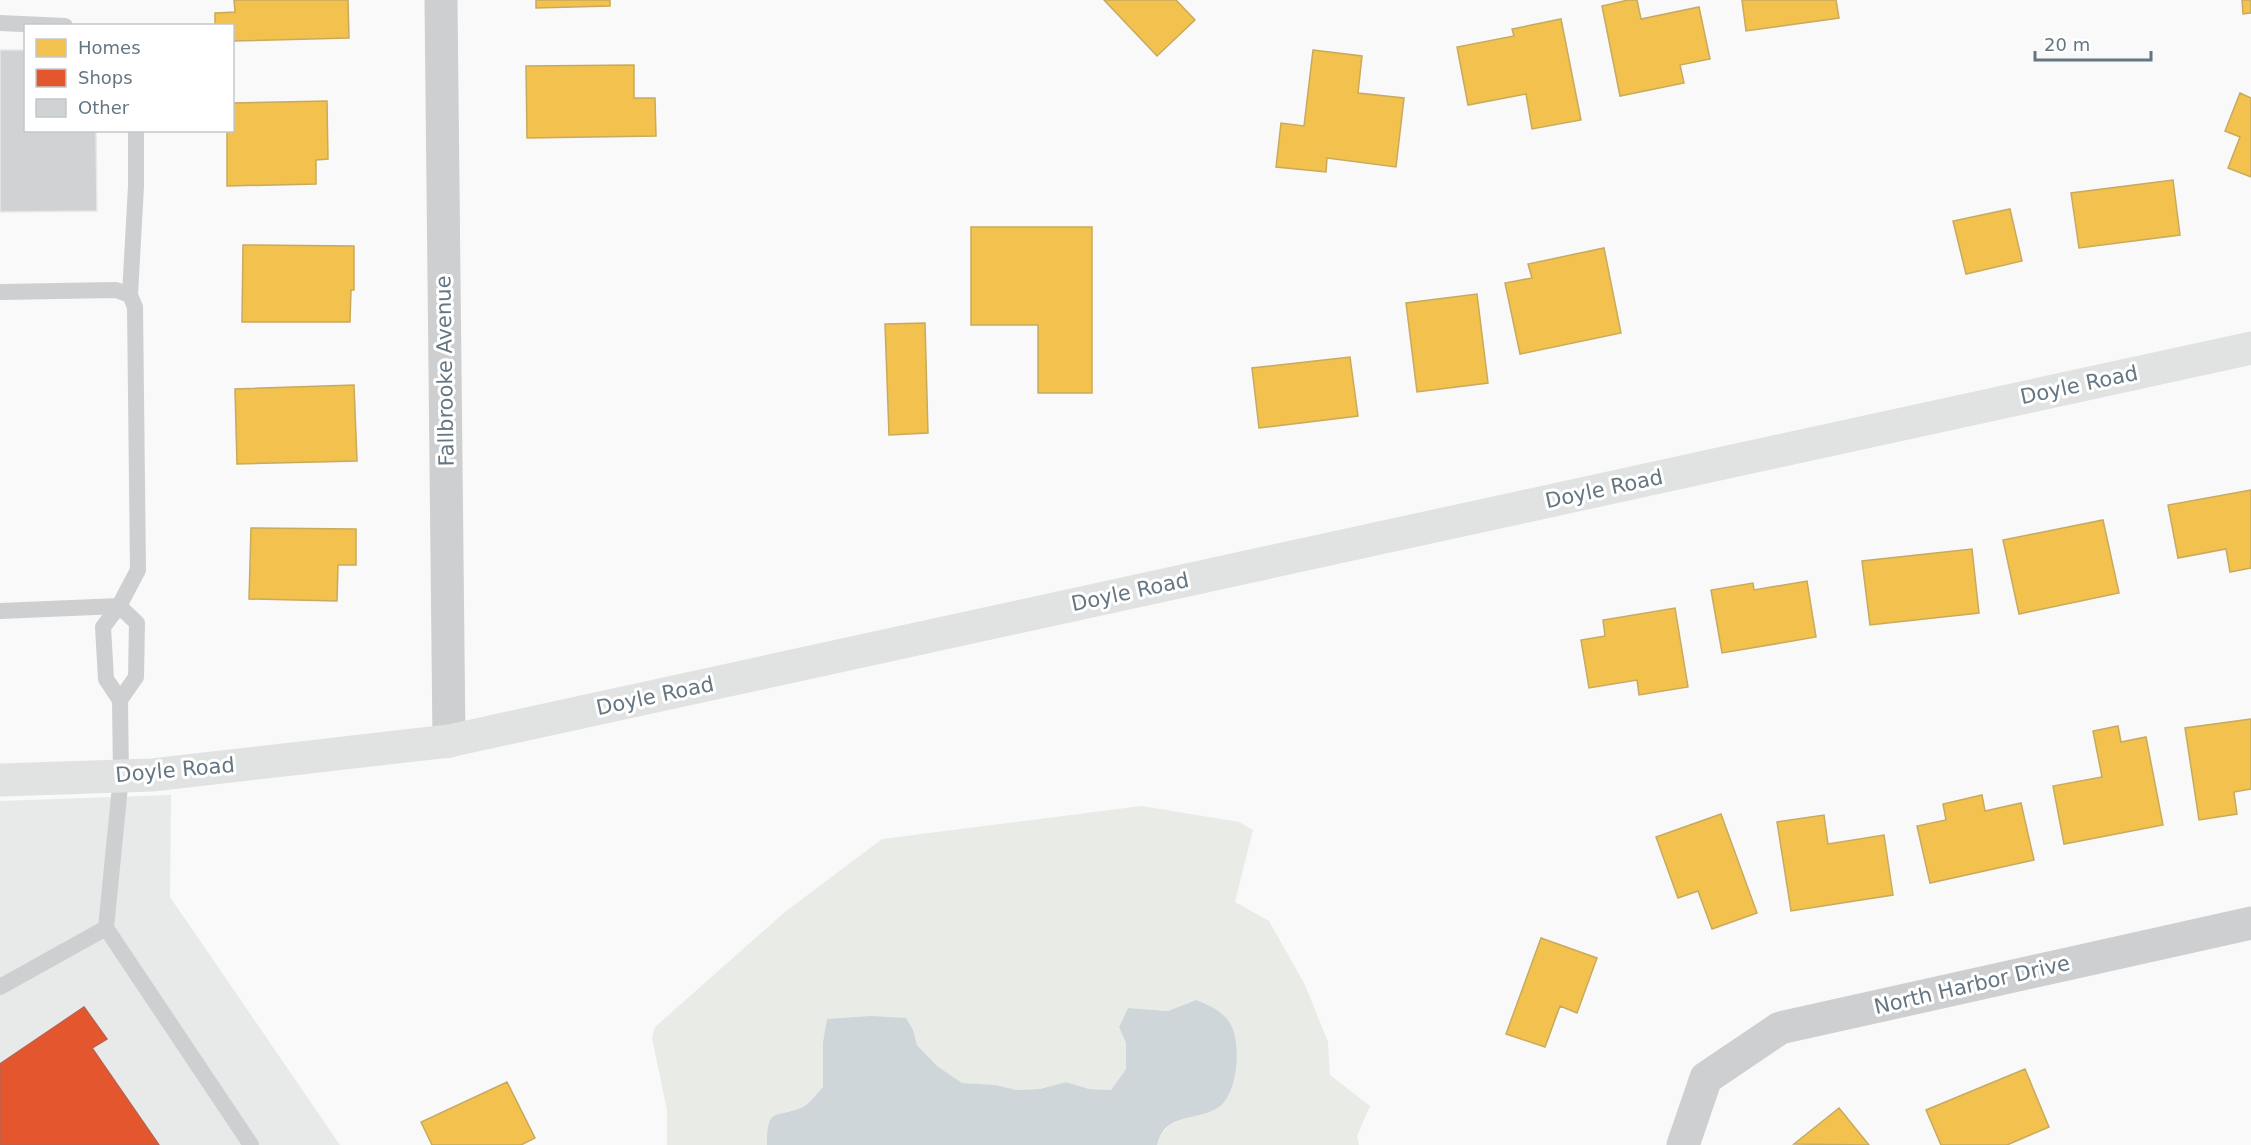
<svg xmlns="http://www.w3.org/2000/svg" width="2251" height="1145" viewBox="0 0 2251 1145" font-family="'DejaVu Sans',sans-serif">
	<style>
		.built { fill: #e8e9e9 }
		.green { fill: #e8ebe6 }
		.water { fill: #ced6d9 }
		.homes { fill: #f2c14e; stroke: #c8aa5e; stroke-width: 1.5 }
		.shops { fill: #e4572e; stroke: #be6048; stroke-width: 1.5 }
		.building { fill: #d0d2d3; stroke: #e8e8e8; stroke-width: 1.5 }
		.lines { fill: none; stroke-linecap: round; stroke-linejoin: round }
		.lane { stroke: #cecfd0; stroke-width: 16 }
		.street { stroke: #cecfd0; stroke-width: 33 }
		.secondary { stroke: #e1e2e2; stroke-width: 33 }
		.labels { text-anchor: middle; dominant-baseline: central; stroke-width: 6; stroke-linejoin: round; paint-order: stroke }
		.street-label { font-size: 21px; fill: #657683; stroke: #fff }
	</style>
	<rect width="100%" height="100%" fill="#f9f9f9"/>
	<path class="built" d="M171,795L170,897L340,1145H0V801Z"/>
	<path class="green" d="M1142,806L1239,822L1253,830L1235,902L1269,921L1305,985L1328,1042L1330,1075L1370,1106L1357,1136L1359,1145H1157C1164,1118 1194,1115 1217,1108L1196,1000L1168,1011L1128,1008L1119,1027L1126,1043V1069L1111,1090L1089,1089L1066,1082L1040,1089L1016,1090L996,1085L962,1083L937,1066L917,1045L913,1030L823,1043V1087C817,1093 810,1103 803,1107C776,1119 767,1105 767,1145H667V1110L652,1038L655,1027L785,912L882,839Z"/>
	<path class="water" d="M1196,1000C1211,1006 1225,1012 1232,1027C1241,1047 1238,1097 1216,1109C1193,1121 1165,1113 1157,1145H767C767,1105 776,1119 803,1107C810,1103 817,1093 823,1087V1043L827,1019L871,1016L906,1018L913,1030L917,1045L937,1066L962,1083L996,1085L1016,1090L1040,1089L1066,1082L1089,1089L1111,1090L1126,1069V1043L1119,1027L1128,1008L1168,1011Z"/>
	<path class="homes" d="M234,0H348L349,38L232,41V26H215V13L235,12Z
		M536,0H610V6L536,8Z
		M1104,0H1176L1195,20L1157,56Z
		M1628,0H1637L1641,19L1699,7L1710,59L1680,65L1684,83L1620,96L1602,6Z
		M1742,0H1836L1839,18L1746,31Z
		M2242,0H2251V13L2243,14Z
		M1561,19L1581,120L1532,129L1526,94L1468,105L1457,47L1514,36L1512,29Z
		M1313,50L1362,56L1358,93L1404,98L1396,167L1327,158L1326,172L1276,167L1281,123L1304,126Z
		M634,65V98H655L656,136L527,138L526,66Z
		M2240,93L2251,98V177L2228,168L2240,137L2225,131Z
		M327,101L328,159L316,160V184L227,186V130H232V103Z
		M2173,180L2180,235L2079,248L2071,193Z
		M2010,209L2022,261L1966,274L1953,221Z
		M971,227H1092V393H1038V325H971Z
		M243,245L354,246V290H351L350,322H242Z
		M1604,248L1621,333L1520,354L1505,283L1532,278L1528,264Z
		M1477,294L1488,383L1417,392L1406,303Z
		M925,323L928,433L889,435L885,324Z
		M1350,357L1358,416L1259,428L1252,368Z
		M354,385L357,461L237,464L235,389Z
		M2251,490V568L2230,572L2226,549L2178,558L2168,505Z
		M2103,520L2119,593L2019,614L2003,540Z
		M251,528L356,529V565H338L337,601L249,599Z
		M1972,549L1979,613L1870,625L1862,561Z
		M1807,581L1816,637L1722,653L1711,590L1753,583L1754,590Z
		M1675,608L1688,687L1639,695L1637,680L1589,688L1581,640L1605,636L1603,620Z
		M2251,719V789L2234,792L2237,814L2199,820L2185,728Z
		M2118,726L2121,742L2146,737L2163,825L2064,844L2053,786L2102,777L2093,731Z
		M1982,795L1985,811L2021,803L2034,860L1930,883L1917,826L1946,820L1943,804Z
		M1721,814L1757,913L1712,929L1698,891L1678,898L1656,837Z
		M1824,815L1828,844L1884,835L1893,895L1791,911L1777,822Z
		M1541,938L1597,958L1577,1013L1560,1006L1545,1047L1506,1034Z
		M2025,1069L2049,1127L2007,1145H1941L1926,1110Z
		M507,1082L535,1138L521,1145H432L421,1122Z
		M1839,1108L1869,1145L1794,1144Z"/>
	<path class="shops" d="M84,1007L107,1039L92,1048L159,1145H0V1064Z"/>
	<path class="building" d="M0,50H26V130H96L97,211L0,212Z"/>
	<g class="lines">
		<path class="lane" d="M0,23L65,26
			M0,292L116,290L130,295L135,307L138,570L119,606L0,611
			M130,295L136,186V130
			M106,928L251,1145
			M0,987L106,928L121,776L120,700L106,679L103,627L119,606L137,623L136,677L120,700"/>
		<path class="street" d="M441,0L449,741
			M1683,1145L1706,1078L1780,1028L2251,923"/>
		<path class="secondary" d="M0,780L152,775L449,741L2251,348"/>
	</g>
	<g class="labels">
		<g class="street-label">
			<text transform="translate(445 371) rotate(-91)">Fallbrooke Avenue</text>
			<text transform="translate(2079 385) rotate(-12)">Doyle Road</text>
			<text transform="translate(1604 489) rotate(-12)">Doyle Road</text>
			<text transform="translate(1130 592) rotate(-12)">Doyle Road</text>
			<text transform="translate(655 696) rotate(-12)">Doyle Road</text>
			<text transform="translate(175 770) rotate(-5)">Doyle Road</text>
			<text transform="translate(1972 985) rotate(-13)">North Harbor Drive</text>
		</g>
	</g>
	<rect x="24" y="24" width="210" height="108" fill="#ffffff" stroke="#c1c8cd" stroke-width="1.5"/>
	<rect x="36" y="39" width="30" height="18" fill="#f2c14e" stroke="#c1c8cd" stroke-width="1.5"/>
	<text x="78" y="54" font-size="18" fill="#657683">Homes</text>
	<rect x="36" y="69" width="30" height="18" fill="#e4572e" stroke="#c1c8cd" stroke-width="1.5"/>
	<text x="78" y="84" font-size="18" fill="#657683">Shops</text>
	<rect x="36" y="99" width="30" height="18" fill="#d0d2d3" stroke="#c1c8cd" stroke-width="1.5"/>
	<text x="78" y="114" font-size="18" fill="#657683">Other</text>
	<path d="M2035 51v9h116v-9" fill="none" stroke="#657683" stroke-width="3"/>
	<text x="2044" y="51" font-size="18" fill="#657683" stroke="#ffffff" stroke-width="4.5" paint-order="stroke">20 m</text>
</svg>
